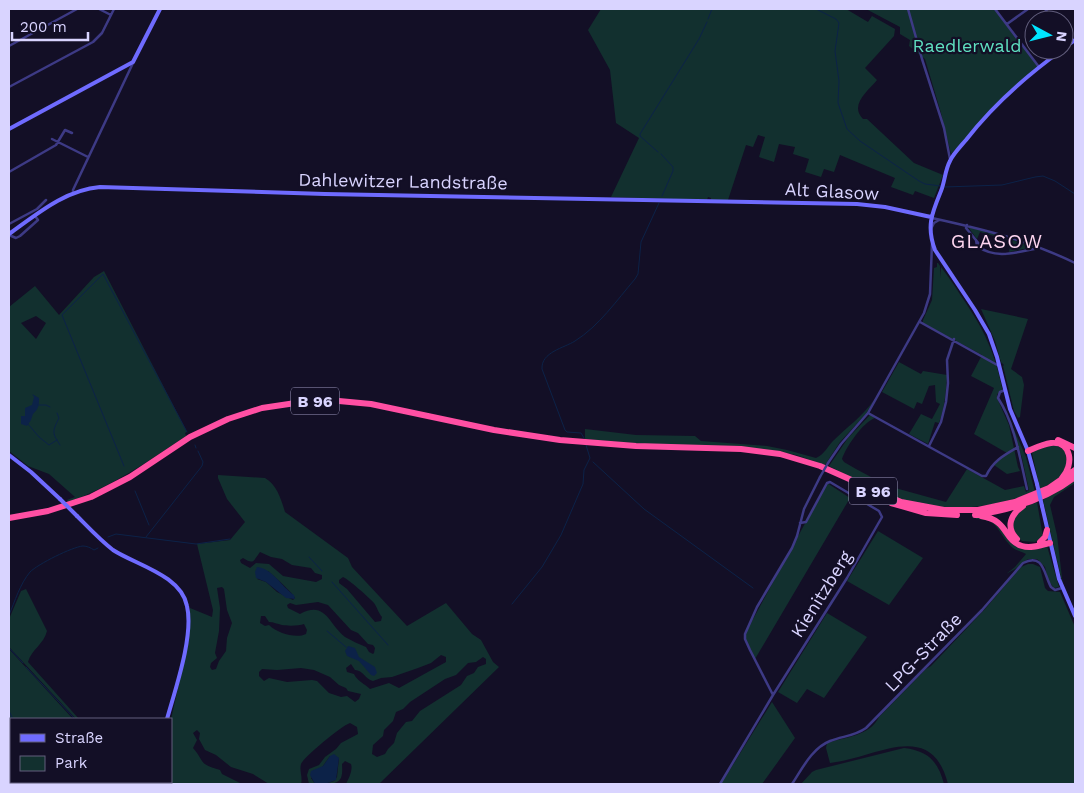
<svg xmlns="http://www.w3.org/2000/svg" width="1084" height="793" viewBox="0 0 1084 793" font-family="'Work Sans',sans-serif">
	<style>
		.green { fill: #12302f; fill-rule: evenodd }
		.water { fill: #0c2248 }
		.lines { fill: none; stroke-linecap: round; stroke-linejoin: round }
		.stream { stroke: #0c2248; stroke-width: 1 }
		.street { stroke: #3d3a85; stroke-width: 2.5 }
		.secondary { stroke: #6f6bff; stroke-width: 4 }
		.highway { stroke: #ff4fa3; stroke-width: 6 }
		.street-bridge { stroke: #3d3a85; stroke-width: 2.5 }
		.secondary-bridge { stroke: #6f6bff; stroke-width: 4 }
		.labels { text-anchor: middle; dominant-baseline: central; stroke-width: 4.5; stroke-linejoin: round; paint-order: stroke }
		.shield { fill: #130f26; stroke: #9e99be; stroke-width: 1 }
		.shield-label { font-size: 16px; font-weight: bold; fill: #d9d4ff }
		.park-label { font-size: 18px; fill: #5fe0c0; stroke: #130f26 }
		.street-label { font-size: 18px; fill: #d9d4ff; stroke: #130f26 }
		.quarter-label { font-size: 20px; letter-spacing: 1px; fill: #ffd6f0; stroke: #130f26 }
	</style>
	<rect width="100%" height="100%" fill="#130f26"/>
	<path class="green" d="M601,9H846L868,22L872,16L895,29L894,36L865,68L877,80C868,91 849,105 863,119H867L914,163L943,175L934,198L915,191L913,195L891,187L895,178L840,155L834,172L824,169L821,177L805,172L809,159L793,154L795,147L779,144L774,162L759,157L765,137L758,135L753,147L746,145L728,200H711V198L708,197L707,200L611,197L639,138L616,123L610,70L588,30Z
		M866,9H994L1038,67L1017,85L951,154L941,113L925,59L909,46L910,40L900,34V27Z
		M968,227L994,234L1034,247L1009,252L1011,241L980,232L977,239Z
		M937,263H938L940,266V278L941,267C948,276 955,286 961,296C984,329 995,352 1003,392L997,394V398L1009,425L1018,467L1020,471L1007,474L994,465L1007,453L974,434L994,388L971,376L982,355L923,323V320L932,300L934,268L937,267Z
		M104,271L187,432L185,433L186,436C149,461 112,486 69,502L67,500L75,497L49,474L28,466L9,451V307L35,286L59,315L94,277ZM36,316L46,323L36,339L21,323Z
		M981,309L1028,319L1011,369L1022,377L1024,385L1020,417L1018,418L1014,411L1003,366L1004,365L1001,362L995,341Z
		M899,362L921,374L923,371L947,375C946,391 945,407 939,423L935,422L928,444L909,434L921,414L932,419L940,404L936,402L935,385L929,386L922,404L917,402L914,409L882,392Z
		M874,400L866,414L840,442L825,465L796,455L772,450L644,444L585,439V429L636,435L695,436L701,441L767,446L787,450L816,458C824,455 828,446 833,441C847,427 862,417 874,400Z
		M870,415L875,418C863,422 846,447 842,459L844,462L856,469L888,486L946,502L967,469L1005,490L1024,486L1026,492L1029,490L1022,458L1009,418L1026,457L1035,492C988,509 947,513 899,499C875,491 851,477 829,466L848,438Z
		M1055,445L1065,450L1068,470L1055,481L1040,489L1032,453L1035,450Z
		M218,475L265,478C277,485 281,499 285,512L348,558L352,567L407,626L446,603L472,634L481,640L493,662L499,667L379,784H346C349,778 353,770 351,764L345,761L342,764C343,779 341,784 325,784L334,781L337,777L339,758L330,756L323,766L311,778L315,784H309L307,775L309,769L319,765L325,757L336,749L341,743L358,734L357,727L350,723C341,726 304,757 301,764C299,771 303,777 301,784H269L253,774L231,767L216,755L205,750L199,739L200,733L197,730L193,733L197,740L193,748C206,763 197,763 220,770L222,774L242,784H153L154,782H171V719L188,644L190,608L212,617L213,610L197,544L230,540L245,522L227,499L218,478ZM260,552L271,557L282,559L292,565L311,568L315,573L322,575V579L316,582L283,576L269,564L256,563L250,568L241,563L240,560L243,558C254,565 253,561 260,552ZM268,571C275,577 292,592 295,598L293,600L277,592L266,582L257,579ZM343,577C347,578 371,599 374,603C377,607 378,612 382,617L381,621L375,622L347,589L339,583V580ZM222,587L224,589L227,610L232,623L227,638L226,651L219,661L216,669L212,670L210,667L211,663L217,658L215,653L219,631L220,608L217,588ZM318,602L328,605L351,630L358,633L368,644L373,645L375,648L374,653L373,654L369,652L366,647C359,644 352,641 345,637C329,625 326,600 300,614L288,608L287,605L290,603L296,605ZM261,616H265L269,622C274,622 277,624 282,625C287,626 299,626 304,624L307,630L306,634C296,639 277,633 269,625L265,626L260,623ZM441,655L446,657V662L399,688L389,683L370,689C365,684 357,681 354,674L347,672L346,668L351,664L355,670C363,670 365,679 373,681L381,678L392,677L418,668L431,663ZM483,657L486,659V664L478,667L474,673L467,676L461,685L420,711L412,721L406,722L397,733L394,743L388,749L385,754L377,757L372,754L373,745L383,736L384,730L393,721L396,712L403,709L410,702L445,679L456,675L468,663L476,662ZM301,668L314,670L330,677L339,685L346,688L348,691L361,694L359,699L355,702L347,696L341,697L329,693L317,681L312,680L287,682L269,678L264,681L259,676V672L262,669L277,670Z
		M1075,480V483L1054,497L1050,505L1057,535L1063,586L1043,500Z
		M827,483L850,498L755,659L746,639V632Z
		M1037,502L1043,537L1035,542L1022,541L1013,532L1012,519L1022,508Z
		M976,517L993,520L1019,546H1047L1059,587L1054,588L1048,580L1045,567L1037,559H1028L1015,569L1006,574L1015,567L1026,554C1020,551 1013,550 1009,544C997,531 998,519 976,519Z
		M878,531L923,558L889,605L847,581Z
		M1028,564H1033L1040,567L1045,588L1048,591L1060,592L1075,627V784H948C931,717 874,759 830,763L826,748L827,743C845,737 870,736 879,717L926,669L931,666L985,609L1021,567Z
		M26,589L47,631C44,644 31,650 28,662L79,719H76L9,647V619L21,591Z
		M827,613L867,637L824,698L807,689L797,703L778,692Z
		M9,649L73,719H11V782H38L39,784H9Z
		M772,702L795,738L762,784H721Z
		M904,748C928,751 938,761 944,784H801L812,772L816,770Z"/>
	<path class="water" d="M32,394L39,398C39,404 39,409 33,414L31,420L27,426L21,424V416H25V408L32,405L34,397Z
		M257,567C272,568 282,587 294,595L295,599L286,598L266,582L256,578L255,572Z
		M348,646L355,648L359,657L375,667L377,673L374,676L371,675L359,661L347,656L345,651Z
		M334,754L339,758L336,780L325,784H315L310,775L311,771L323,766L330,756Z"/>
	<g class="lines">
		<path class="stream" d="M816,9L836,19L839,23L835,51L839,81L838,103L847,129L860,141L919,181L925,184L941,186
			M708,19L712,9
			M658,152L640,136V134L699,39L707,22
			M661,154L673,167V171L662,196
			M945,187L1002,185L1035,177L1043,176L1055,181L1075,194
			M38,405H46L50,407
			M57,413L59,418C52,432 52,433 60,445
			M28,424L39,437L49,445L57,440
			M584,438L581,433L567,432L565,430L542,369C541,352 564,348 575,341C599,326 617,300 635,279L638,274L641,242L659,203
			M195,445L196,448
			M593,462L644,509L753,588
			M124,466L62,315L103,274L187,432
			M135,491L149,525
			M108,537L116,534L196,544L230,539
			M146,537L202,466L203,462L198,451
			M309,557L322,571
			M332,582L388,645
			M512,604L542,567L561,535L583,484L584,470L590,458L586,445
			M9,615C15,601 20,584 30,572C38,564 72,547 83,546C87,546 91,548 94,550L98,548
			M327,631L346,647
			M9,648L23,663
			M26,667L75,719
			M9,711L13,719"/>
		<path class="street" d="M99,9L111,15
			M908,9L922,59L944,128L950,159
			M995,9L1039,67
			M1045,9L1054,20
			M1007,24L1028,9
			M1064,32L1074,41
			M9,46L77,9
			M9,87L93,42L102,33L114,9
			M52,139L88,157
			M9,172L56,145L65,130L72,133
			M73,193V190L133,63
			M932,218C982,229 1028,240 1075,263
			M9,224L37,209L46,200
			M967,225L966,228L984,250
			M931,229L934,223L939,220
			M9,235L16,238L20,236L38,220L35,216
			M976,240L977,246C995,259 1014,253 1034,249L1037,246
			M920,322L999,366
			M1005,390L1000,392L998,398C1015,424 1020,459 1027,489
			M868,413L982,476H986C993,461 1004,455 1018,447
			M929,446L941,422L946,402L948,383L947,360L954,339
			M828,463L841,444L868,413L924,313L930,294L932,244
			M773,695L750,650L745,639V634L757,607L792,548L797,536L804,509L820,477
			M720,784L773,695L847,578L882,517L879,511L830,482L827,483L806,522L800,523
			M792,784C802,769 812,748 830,741C843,736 855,736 866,728L982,610L1023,563C1044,552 1044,575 1051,587L1055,590L1062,588"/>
		<path class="secondary" d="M1064,48L1075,40
			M9,129L133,62L160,9
			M9,234C37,214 65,190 100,187L325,194L857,204L885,207L931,217
			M9,455L31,472L60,499
			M1037,484L1028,451L1010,409L997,357L989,334L975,310L935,250C926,226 932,213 941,191C945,181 945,170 950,161C953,154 961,146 966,140C993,105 1026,76 1062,50
			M1042,506L1059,579L1075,616
			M77,516C88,527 100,540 113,550C136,565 181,575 187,606C194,636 175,690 167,719
			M150,784L151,782"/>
		<path class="highway" d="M1058,440L1075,448
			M1028,451C1035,448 1043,444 1051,443C1072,441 1074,465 1062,478
			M891,503L926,513L957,515
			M975,515C1011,510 1046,499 1075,477
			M981,516C1009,520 1003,540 1022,546C1031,549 1041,545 1050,543
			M9,518L48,511L91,497L130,477L190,437L228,419L262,408L309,401H339L371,404L494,430L560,440L636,446L741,449L780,454L820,466L901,502L944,510H978L1015,502L1049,488L1075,470
			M1017,539C1005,527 1011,514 1023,506
			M1040,542L1045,537L1047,530"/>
		<path class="street-bridge" d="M820,477L828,463"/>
		<path class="secondary-bridge" d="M1037,484L1042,506
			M60,499L77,516"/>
	</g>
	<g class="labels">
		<g class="shield">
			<rect x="291" y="387.5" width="48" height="27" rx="4"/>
			<rect x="849" y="477.5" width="48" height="27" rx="4"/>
		</g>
		<g class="shield-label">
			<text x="315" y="401">B 96</text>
			<text x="873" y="491">B 96</text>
		</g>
		<g class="park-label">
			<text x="967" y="45">Raedlerwald</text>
		</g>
		<g class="street-label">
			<text transform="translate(403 181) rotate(1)">Dahlewitzer Landstraße</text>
			<text transform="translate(832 191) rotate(3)">Alt Glasow</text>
			<text transform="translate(821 594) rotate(-58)">Kienitzberg</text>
			<text transform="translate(923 652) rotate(-46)">LPG-Straße</text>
		</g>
		<g class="quarter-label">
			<text x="997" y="241">GLASOW</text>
		</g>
	</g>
	<rect width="1084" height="793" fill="none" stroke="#d9d4ff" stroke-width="20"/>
	<rect x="10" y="718" width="162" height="65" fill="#130f26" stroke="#625e7d"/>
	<rect x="20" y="734" width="25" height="8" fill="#6f6bff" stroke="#625e7d"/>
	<text x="55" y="743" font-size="15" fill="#d9d4ff">Straße</text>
	<rect x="20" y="756" width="25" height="15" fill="#12302f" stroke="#625e7d"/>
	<text x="55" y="768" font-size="15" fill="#d9d4ff">Park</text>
	<g transform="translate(1049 35) rotate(97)"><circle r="24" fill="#130f26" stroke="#625e7d"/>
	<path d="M0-4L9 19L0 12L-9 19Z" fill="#00e5ff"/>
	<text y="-8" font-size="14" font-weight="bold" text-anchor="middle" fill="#d9d4ff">N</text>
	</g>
	<path d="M12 32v8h76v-8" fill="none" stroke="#d9d4ff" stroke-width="2.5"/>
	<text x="20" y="32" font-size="15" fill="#d9d4ff" stroke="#130f26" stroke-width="4" paint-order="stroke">200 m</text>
</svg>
